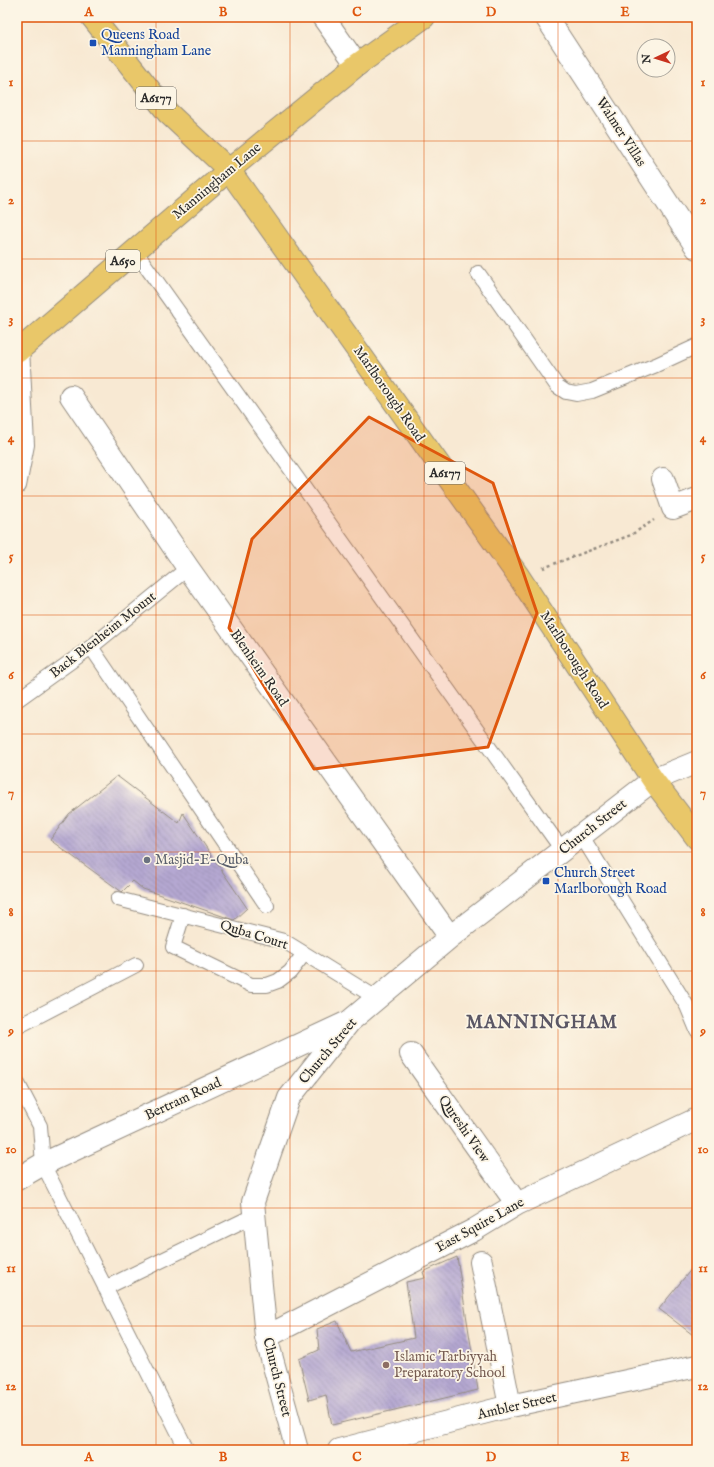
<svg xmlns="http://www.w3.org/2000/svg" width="714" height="1467" viewBox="0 0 714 1467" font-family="'IM FELL English',serif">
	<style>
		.building { fill: url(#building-back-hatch) }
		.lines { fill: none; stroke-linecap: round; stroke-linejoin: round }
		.lane-casing { stroke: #928a7f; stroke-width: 16 }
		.street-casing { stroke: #928a7f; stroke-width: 24 }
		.primary-casing { stroke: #928a7f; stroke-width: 24 }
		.highway-casing { stroke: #928a7f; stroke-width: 24 }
		.path { stroke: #928a7f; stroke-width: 2.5; stroke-dasharray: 3 3; stroke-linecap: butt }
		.lane { stroke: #fff; stroke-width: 14 }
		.street { stroke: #fff; stroke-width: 22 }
		.primary { stroke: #e9c769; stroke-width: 22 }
		.highway { stroke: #e9c769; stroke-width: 22 }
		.marked { fill: #df570e; fill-opacity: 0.2; stroke: #df570e; stroke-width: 3; stroke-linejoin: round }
		.grid { fill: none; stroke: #df570e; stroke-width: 1; stroke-opacity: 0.55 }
		.transit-dot { fill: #1a4fb4; stroke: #fcf5e5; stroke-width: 1.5 }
		.worship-dot { fill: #6b7280; stroke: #fcf5e5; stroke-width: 1.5 }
		.education-dot { fill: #8d6e63; stroke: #fcf5e5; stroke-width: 1.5 }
		.labels { text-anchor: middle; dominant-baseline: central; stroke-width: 3.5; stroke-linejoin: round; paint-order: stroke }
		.shield { fill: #fcf5e5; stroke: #6a6863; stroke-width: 1 }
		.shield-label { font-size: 13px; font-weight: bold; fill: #2b2b2b }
		.transit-label { font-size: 14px; fill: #164399; stroke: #fcf5e5; text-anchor: start }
		.street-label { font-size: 14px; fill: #2b2b2b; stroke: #fcf5e5 }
		.worship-label { font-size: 14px; fill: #5b616d; stroke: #fcf5e5; text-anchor: start }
		.education-label { font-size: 14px; fill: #785e54; stroke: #fcf5e5; text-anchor: start }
		.district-label { font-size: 18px; font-weight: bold; letter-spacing: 1px; fill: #5b5765; stroke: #fcf5e5 }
		.neatline { fill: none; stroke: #df570e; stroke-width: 1.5 }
		.grid-label { font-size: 13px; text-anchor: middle; font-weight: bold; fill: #df570e }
	</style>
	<defs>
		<pattern id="building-back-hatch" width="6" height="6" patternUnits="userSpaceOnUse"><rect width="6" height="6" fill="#b5a8d2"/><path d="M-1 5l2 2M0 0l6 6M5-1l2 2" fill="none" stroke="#9389ab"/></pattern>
	</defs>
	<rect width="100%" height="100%" fill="#fcf5e5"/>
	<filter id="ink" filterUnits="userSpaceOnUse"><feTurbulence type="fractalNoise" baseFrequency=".025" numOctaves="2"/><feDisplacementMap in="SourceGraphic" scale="8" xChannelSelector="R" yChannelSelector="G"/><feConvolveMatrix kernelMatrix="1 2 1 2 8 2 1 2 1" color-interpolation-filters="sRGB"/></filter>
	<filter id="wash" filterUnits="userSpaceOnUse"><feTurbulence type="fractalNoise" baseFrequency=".012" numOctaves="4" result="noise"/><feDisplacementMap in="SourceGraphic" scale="16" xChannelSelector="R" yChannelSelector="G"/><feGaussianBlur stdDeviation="0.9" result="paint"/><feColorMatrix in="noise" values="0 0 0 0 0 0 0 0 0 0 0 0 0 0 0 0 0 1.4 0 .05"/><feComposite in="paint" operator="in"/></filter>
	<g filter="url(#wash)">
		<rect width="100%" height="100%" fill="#f8e9d3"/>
		<g id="blocks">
			<path class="building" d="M117,776L179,823L183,813L247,908L234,920L143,889L133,881L122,892L50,840L69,814Z
				M457,1257L478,1390L332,1425L326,1395L309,1400L299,1359L319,1350L317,1329L337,1321L351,1352L414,1338L406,1282L425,1278L423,1272Z
				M697,1262V1338L659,1309Z"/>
		</g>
	</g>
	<g filter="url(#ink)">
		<use href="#blocks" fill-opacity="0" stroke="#928a7f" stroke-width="1"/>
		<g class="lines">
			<g class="lane-casing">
				<path id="lane" d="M135,251L563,851
					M478,273L557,386L566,392L576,394L592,391L656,365L697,346
					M17,487L19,486L27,445L22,348
					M91,647L267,906
					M17,700L91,647L188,568
					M581,835L687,1006L697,1030
					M118,899L284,941L378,999
					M183,915L173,947L251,985H267L278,981L290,972L304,954
					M17,1027L136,965
					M17,1082L40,1126L43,1164L187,1450
					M105,1288L255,1215"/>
			</g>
			<g class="street-casing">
				<path id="street" d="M323,17L357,65
					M546,17L697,248
					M71,396L188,568L450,937
					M663,479L673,508L697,499
					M411,1054L517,1204
					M17,1179L43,1164L346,1023
					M481,1262L510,1406
					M266,1337L474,1230L517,1204L697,1119
					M297,1450L266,1337L253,1202L289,1098L350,1021L450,937L653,780L697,762
					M339,1450L510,1406L697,1366"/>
			</g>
			<g class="primary-casing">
				<path id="primary" d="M424,17L357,65L229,170L519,577L653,780L697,838"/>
			</g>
			<g class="highway-casing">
				<path id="highway" d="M17,352L229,170L168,113L92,17"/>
			</g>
			<path class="path" d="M543,568L631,535L654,520"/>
			<use href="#lane" class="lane"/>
			<use href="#street" class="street"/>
			<use href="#primary" class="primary"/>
			<use href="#highway" class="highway"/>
		</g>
	</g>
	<path class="marked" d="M369,417L493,483L537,613L488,747L314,769L229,628L252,539Z"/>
	<path class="grid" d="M156,17V1450M290,17V1450M424,17V1450M558,17V1450M17,141H697M17,259H697M17,378H697M17,496H697M17,615H697M17,734H697M17,852H697M17,971H697M17,1089H697M17,1208H697M17,1326H697"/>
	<g class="transit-dot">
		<rect x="89" y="39" width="8" height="8" rx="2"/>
		<rect x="542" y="877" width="8" height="8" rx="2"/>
	</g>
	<circle class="worship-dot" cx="147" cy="860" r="4"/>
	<circle class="education-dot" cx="386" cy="1365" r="4"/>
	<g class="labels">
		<g class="shield">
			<rect x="136" y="87" width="40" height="22" rx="3"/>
			<rect x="106" y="250" width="34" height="22" rx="3"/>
			<rect x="425" y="462" width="40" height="22" rx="3"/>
		</g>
		<g class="shield-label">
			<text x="156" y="98">A6177</text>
			<text x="123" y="261">A650</text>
			<text x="445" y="473">A6177</text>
		</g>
		<g class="transit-label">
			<text x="101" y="35">Queens Road<tspan x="101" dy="16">Manningham Lane</tspan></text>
			<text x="554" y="873">Church Street<tspan x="554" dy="16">Marlborough Road</tspan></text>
		</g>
		<g class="street-label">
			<text transform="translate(621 132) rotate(57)">Walmer Villas</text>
			<text transform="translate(217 181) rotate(-40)">Manningham Lane</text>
			<text transform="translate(389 394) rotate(55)">Marlborough Road</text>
			<text transform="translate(103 635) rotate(-38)">Back Blenheim Mount</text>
			<text transform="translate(574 660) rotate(57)">Marlborough Road</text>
			<text transform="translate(259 668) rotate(55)">Blenheim Road</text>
			<text transform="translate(593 827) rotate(-38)">Church Street</text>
			<text transform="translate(254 935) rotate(17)">Quba Court</text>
			<text transform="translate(328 1051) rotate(-50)">Church Street</text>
			<text transform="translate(183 1099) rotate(-25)">Bertram Road</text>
			<text transform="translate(464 1129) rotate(55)">Qureshi View</text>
			<text transform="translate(480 1225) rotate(-29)">East Squire Lane</text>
			<text transform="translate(277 1377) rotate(76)">Church Street</text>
			<text transform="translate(517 1406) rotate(-13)">Ambler Street</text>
		</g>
		<g class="worship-label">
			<text x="155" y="860">Masjid-E-Quba</text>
		</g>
		<g class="education-label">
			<text x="394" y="1357">Islamic Tarbiyyah<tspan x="394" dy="16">Preparatory School</tspan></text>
		</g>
		<g class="district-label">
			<text x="542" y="1023">MANNINGHAM</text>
		</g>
	</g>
	<rect width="714" height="1467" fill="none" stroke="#fcf5e5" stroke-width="44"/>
	<g transform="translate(656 58) rotate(266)"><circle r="19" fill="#fcf5e5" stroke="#a8a49b"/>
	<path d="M0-3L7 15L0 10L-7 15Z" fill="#c8321e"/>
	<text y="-6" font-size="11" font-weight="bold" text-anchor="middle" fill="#2b2b2b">N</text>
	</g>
	<rect x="22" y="22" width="670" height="1423" class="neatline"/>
	<g class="grid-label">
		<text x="89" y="16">A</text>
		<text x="223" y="16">B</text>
		<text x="357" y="16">C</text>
		<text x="491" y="16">D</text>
		<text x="625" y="16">E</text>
		<text x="11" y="86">1</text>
		<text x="703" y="86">1</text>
		<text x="11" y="204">2</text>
		<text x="703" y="204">2</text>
		<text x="11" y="323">3</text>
		<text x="703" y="323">3</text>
		<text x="11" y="442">4</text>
		<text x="703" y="442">4</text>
		<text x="11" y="560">5</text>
		<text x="703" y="560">5</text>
		<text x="11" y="679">6</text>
		<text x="703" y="679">6</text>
		<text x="11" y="797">7</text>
		<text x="703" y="797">7</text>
		<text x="11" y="916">8</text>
		<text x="703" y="916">8</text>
		<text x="11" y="1035">9</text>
		<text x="703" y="1035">9</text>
		<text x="11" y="1153">10</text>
		<text x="703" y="1153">10</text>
		<text x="11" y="1272">11</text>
		<text x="703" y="1272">11</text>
		<text x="11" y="1390">12</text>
		<text x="703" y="1390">12</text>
		<text x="89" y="1461">A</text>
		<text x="223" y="1461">B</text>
		<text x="357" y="1461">C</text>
		<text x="491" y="1461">D</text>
		<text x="625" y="1461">E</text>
	</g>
</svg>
